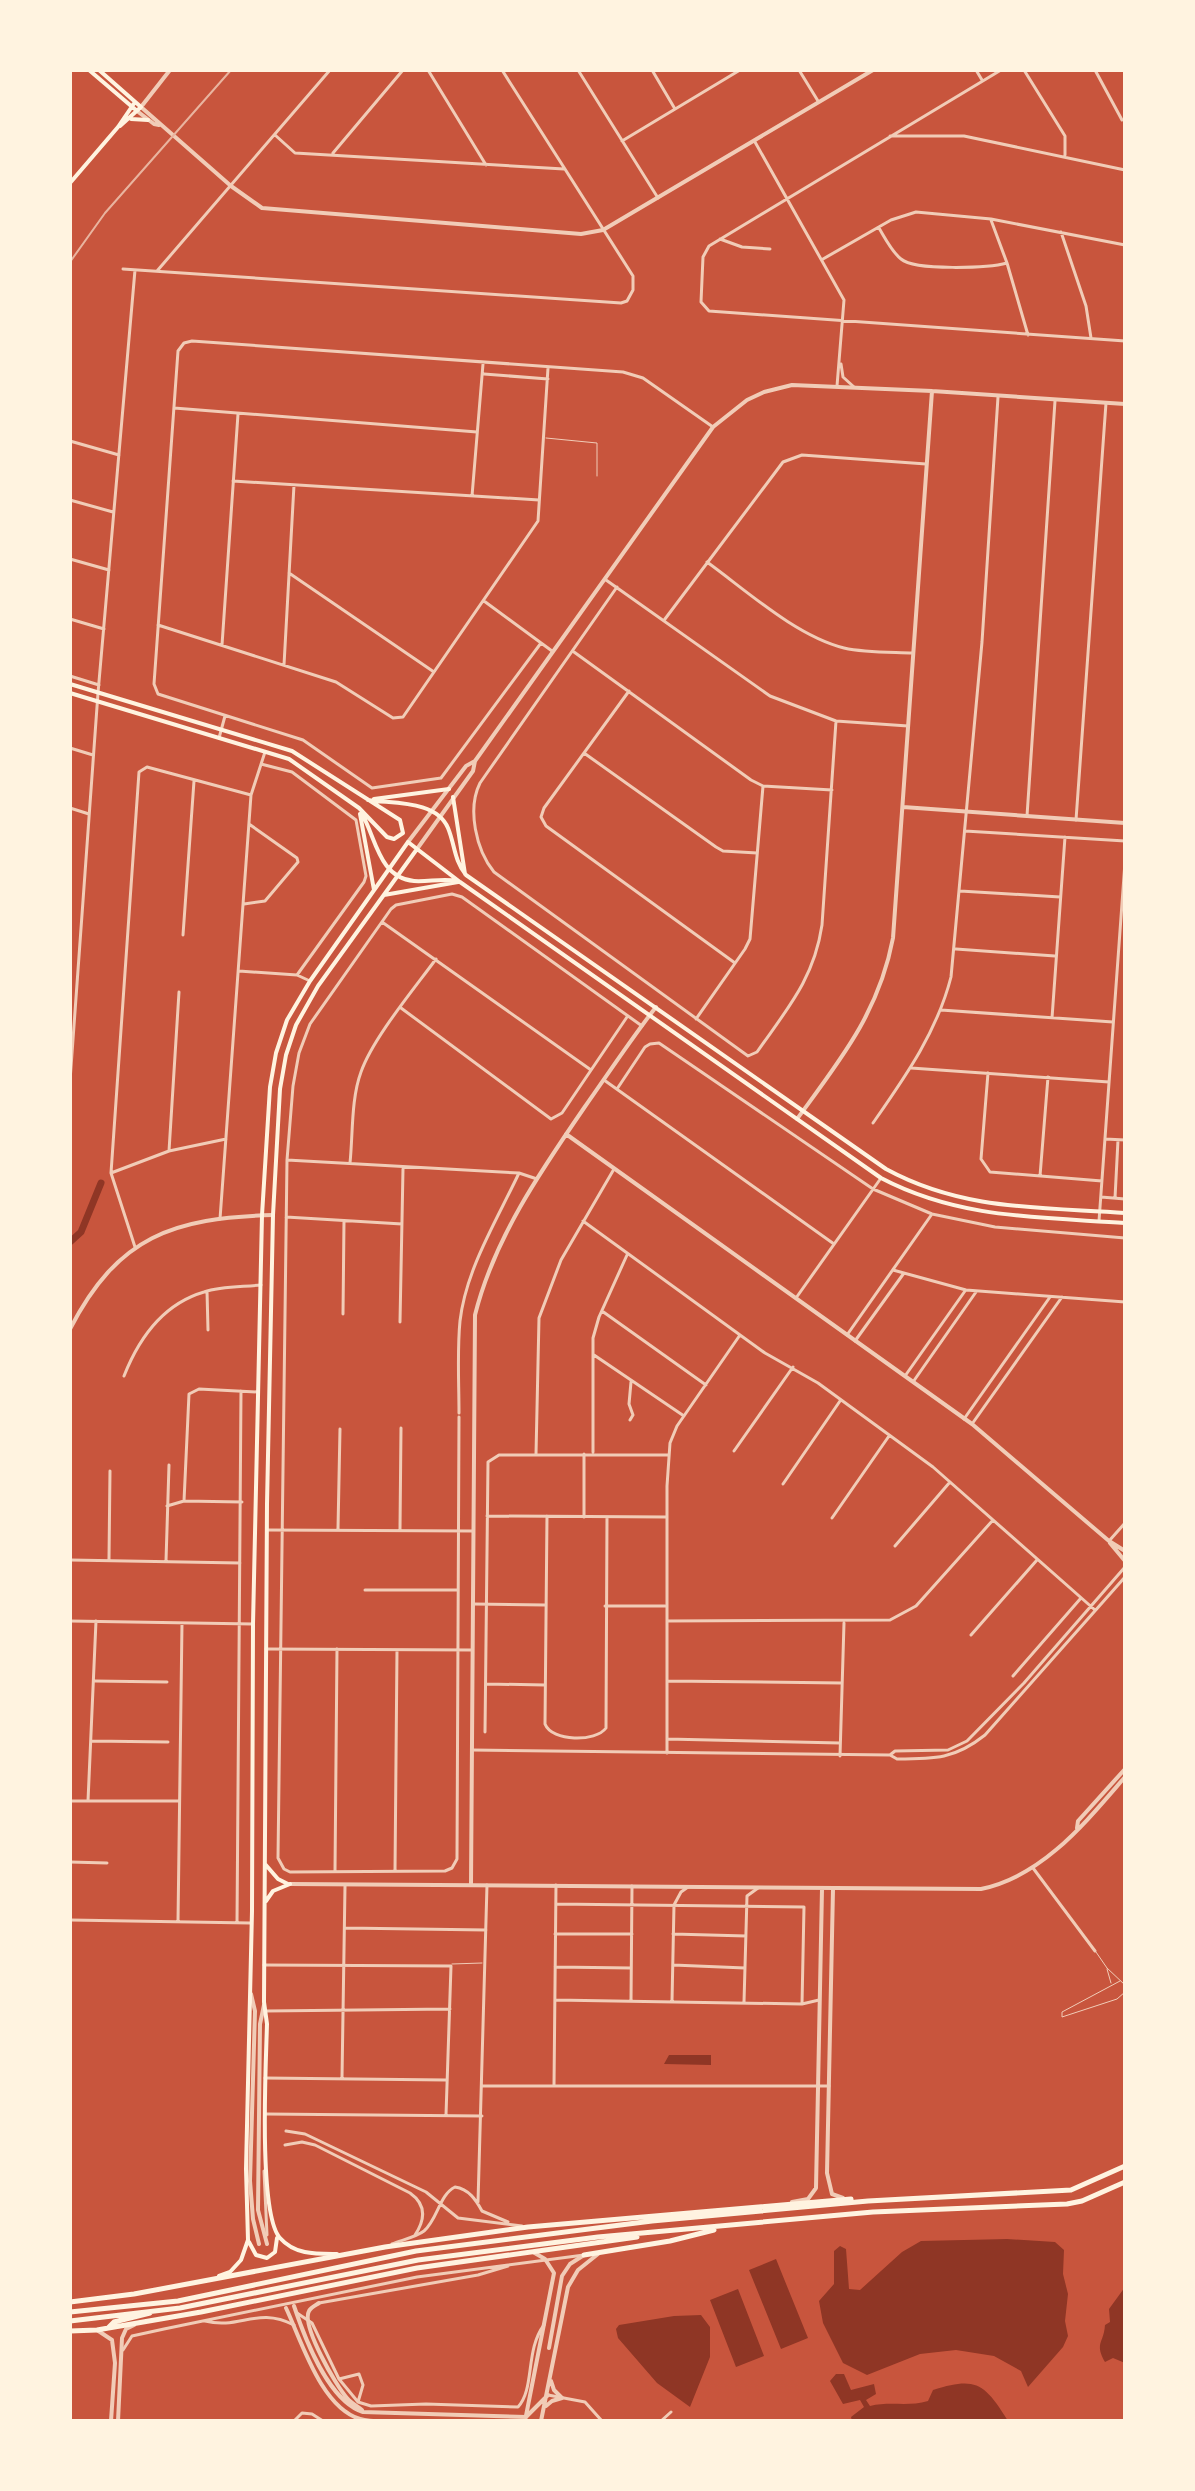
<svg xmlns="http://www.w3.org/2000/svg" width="1195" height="2491" viewBox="0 0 1195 2491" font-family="'Asap Condensed',sans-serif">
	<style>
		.water { fill: #8f3625 }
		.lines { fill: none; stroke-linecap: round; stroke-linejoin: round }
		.canal { stroke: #8f3625; stroke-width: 7 }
		.service { stroke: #f1ccb7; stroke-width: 1 }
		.minor { stroke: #f1ccb7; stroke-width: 3 }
		.tertiary { stroke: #f1ccb7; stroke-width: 4 }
		.secondary { stroke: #fff3e0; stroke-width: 4 }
		.motorway { stroke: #fff3e0; stroke-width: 5 }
		.tram { stroke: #e9b49f; stroke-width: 2 }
	</style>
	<rect width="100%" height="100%" fill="#c8553d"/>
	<path class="water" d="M669,2055H711V2065L664,2064Z
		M1007,2239L1055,2242L1064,2250L1063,2274L1068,2294L1065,2321L1068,2336L1063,2347L1028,2387L1021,2371L994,2356L956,2350L920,2354L867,2375L843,2363L823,2323L819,2301L834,2284V2251L840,2246L846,2249L849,2289L860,2290L902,2252L921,2241Z
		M776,2259L808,2338L781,2349L749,2270Z
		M1125,2287V2363L1113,2358L1105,2362C1094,2343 1104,2343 1105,2325L1110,2322L1109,2309Z
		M738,2289L764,2356L736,2367L710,2300Z
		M701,2315L710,2327V2357L690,2407L657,2383L618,2338L616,2329L619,2325L674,2316Z
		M836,2374H844L851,2390L874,2384L876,2394L866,2400L870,2406C890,2401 908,2407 928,2401L933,2390C975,2377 984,2382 1008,2421H852L851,2417L864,2407L860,2400L843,2404L830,2381Z"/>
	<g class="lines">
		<path class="canal" d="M70,1242L81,1232L101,1183"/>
		<path class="service" d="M546,438L597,443V476
			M1096,1952L1107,1968L1125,1985
			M452,1964L482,1963
			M1107,1969L1111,1983
			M1120,1981L1062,2012V2017L1117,1999L1125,1992"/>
		<path class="minor" d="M428,70L486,165
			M578,70L658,198
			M652,70L675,109
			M799,70L818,101
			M976,70L982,80
			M1001,70L709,246L703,257L701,302L709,311L1125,341
			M1024,70L1065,136V155
			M1095,70L1122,120
			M275,135L295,153L564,169
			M890,136H964L1125,170
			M622,141L740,70
			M755,142L844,300L837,386
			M333,153L403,70
			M991,220L1007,263L1028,335
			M879,228C885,238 892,252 901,259C915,271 989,268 1007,263
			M1061,232L1086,306L1091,338
			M720,239L742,247L770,249
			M823,259L891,220L916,212L991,219L1125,245
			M123,269L621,303L627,301L633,290V276L502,70
			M157,271L330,70
			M841,364L843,377L854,387
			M484,374L548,379
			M174,408L477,432
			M70,441L119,455
			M233,481L539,500
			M472,496L483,364
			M70,500L113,512
			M70,559L109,570
			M707,562C747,591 796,636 844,648C866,653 891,652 913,653
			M289,573L434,672
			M606,580L770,696L836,721L908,726
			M617,587L480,783C467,809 476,850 494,872L748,1056L757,1052C787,1009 814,979 822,925L836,721
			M484,601L552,651
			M70,619L104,629
			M665,619L783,462L802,455L926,464
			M158,625L336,682L393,718L403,717L538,521L548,368
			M541,643L441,778L372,788L303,740L158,694L154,684L178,351L184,343L192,341L623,372L643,378L713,427
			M222,645L238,414
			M574,652L751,780L763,786L832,790
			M284,665L294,485
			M70,676L99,685
			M629,691L544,808L541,817L546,826L735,963
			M219,738L225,716
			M70,748L93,755
			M584,753L716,847L723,851L757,853
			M261,764L292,772L356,820L366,876L364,882L297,975
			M70,808L89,814
			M1027,816L1055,401
			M1076,820L1106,403
			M965,831L1125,841
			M960,891L1060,897
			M244,904L265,901L298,862L297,858L249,824
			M382,922L591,1070
			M183,935L194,781
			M956,949L1055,956
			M239,971L297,975L310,981
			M401,1008L551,1119L562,1113L627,1017
			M941,1010L1113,1022
			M1052,1018L1065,837
			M696,1019L745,949L750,939L763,786
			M911,1068L1109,1082
			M988,1073L981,1159L990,1172L1102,1181
			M604,1080L834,1244
			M70,1081L98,693L135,270
			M617,1089L645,1047L650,1044L659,1043L873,1189L932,1214L995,1227L1125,1238
			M873,1123C905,1077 937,1032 951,977L982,642L998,397
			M1105,1139L1125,1140
			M169,1151L179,992
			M287,1160L519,1173L537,1179
			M350,1163C353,1134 351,1099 361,1072C373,1038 414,989 436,959
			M111,1173L169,1151L226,1139
			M1040,1176L1048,1077
			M1101,1197L1125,1199
			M1115,1198L1118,1140
			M286,1217L402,1224
			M220,1219L251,795L265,752
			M583,1221L765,1353L818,1383L933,1467L1095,1610
			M1099,1221L1125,862
			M135,1247L111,1173L139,772L147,767L251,795
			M893,1270L966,1290L1125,1302
			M207,1291L208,1330
			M796,1298L881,1178
			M602,1311L706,1385
			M343,1314L344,1221
			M400,1322L403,1169
			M847,1335L932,1214
			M855,1341L904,1273
			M594,1355L684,1416
			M124,1376C139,1338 163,1304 204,1292C221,1286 242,1287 261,1285
			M905,1376L965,1291
			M913,1382L976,1292
			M459,1413C459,1383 457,1351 460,1321C466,1269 497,1220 519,1173
			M459,1417L457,1859L452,1868L445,1871L290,1872L284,1869L278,1858L287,1160L293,1086L299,1053L310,1024L391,909L396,905L452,894L462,897L642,1026
			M964,1419L1050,1297
			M630,1420L633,1415L629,1404L631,1382
			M972,1424L1062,1297
			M734,1451L793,1367
			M593,1452V1338L599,1317L627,1255
			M536,1454L539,1318L561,1260L614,1169
			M783,1484L840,1401
			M184,1501L189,1394L199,1389L258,1392
			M167,1506L184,1501L242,1502
			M487,1516L667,1517
			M547,1516L545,1724C552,1742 596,1742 606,1728L607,1517
			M584,1517V1454
			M832,1518L889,1436
			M338,1529L340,1429
			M400,1529L401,1428
			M267,1530L473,1531
			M1109,1541L1125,1523
			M895,1546L950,1482
			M109,1559L110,1471
			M70,1560L240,1563
			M166,1561L169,1465
			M365,1590H457
			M473,1604L545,1605
			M605,1606H665
			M70,1621L253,1624
			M667,1621L890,1620L916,1606L993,1520
			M971,1635L1037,1560
			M266,1649L472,1650
			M1013,1676L1081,1598
			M95,1681L167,1682
			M667,1681L842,1683
			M486,1684L545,1685
			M485,1732L488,1462L499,1455H669
			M667,1739L840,1743
			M92,1741L168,1742
			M472,1750L890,1755L897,1759C935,1759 955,1759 985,1735L1125,1577
			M667,1753V1486L670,1443L677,1426L740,1335
			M890,1755L895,1751L948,1750L967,1741L1024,1683L1125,1567
			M840,1756L844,1623
			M70,1801H178
			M88,1801L96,1621
			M70,1862L107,1863
			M1033,1868L1095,1951
			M335,1871L337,1649
			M395,1871L397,1650
			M556,1904L804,1907L802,2004
			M70,1920L250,1923
			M178,1922L182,1623
			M237,1923L241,1391
			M345,1928L486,1930
			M555,1934H632
			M673,1934L746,1936
			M264,1965L451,1966L446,2115
			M673,1965L745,1968
			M555,1967L631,1968
			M555,2000L802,2004L819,2000
			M631,2001L632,1886
			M672,2001L674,1905L681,1892L688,1887
			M744,2002L747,1896L758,1888
			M266,2011L450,2009
			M265,2078L446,2080
			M342,2078L345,1886
			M483,2086H829
			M554,2086L556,1885
			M266,2114L482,2116
			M286,2131L305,2134L426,2192L458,2218L522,2226
			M285,2145L302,2142L315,2145L410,2193C427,2205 425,2220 415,2235
			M264,2171L267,2235
			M478,2202L487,1885
			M392,2244C402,2240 416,2237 424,2231C438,2219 439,2195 455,2187C469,2189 476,2200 482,2211L508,2222
			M319,2303L478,2275L508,2266
			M297,2313L312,2323L339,2379L358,2402L371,2406L426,2404L518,2407C535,2389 525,2350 544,2325
			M205,2321C240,2330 257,2306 294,2325
			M123,2350L132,2336L164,2329L417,2277L584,2255
			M339,2379L359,2374L363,2385L358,2402
			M548,2395L585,2402L602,2421
			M294,2421L302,2413L312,2414L323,2421
			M661,2421L671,2412"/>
		<path class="tertiary" d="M170,70L141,107L231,186L262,208L581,234L603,230L873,70
			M137,111L154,124L159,125
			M903,807L1125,823
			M408,842L466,766L475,761
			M417,849L473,771L475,761L713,427L747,400L764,392L792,385L932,391L1125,404
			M797,1119C841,1059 879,1012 893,938L932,391
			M566,1134L972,1424L1109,1541L1125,1551
			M70,1329C118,1236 173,1218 273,1215
			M1110,1543L1125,1561
			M1077,1828L1078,1821L1125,1769
			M290,1884L981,1889C1043,1876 1085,1823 1125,1777
			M471,1885L475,1315C494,1239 540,1172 584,1108C608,1074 631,1039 656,1007
			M833,1889L827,2173L832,2194L843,2198
			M251,1994L255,2011L250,2181L253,2219L259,2244
			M264,2005L260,2024L258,2210L267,2244
			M792,2202L808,2199L816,2188L822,1889
			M319,2303C316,2305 311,2307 309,2311C301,2325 336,2386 347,2398C351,2403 357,2406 362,2410
			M294,2306C305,2339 329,2401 363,2412L526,2417L548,2395
			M286,2308C302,2342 321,2407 360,2419C373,2423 389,2421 403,2421
			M97,2330L112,2340L115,2363L111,2421
			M549,2348L562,2276L570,2264L584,2255
			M546,2406L552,2401L562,2398L554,2390L551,2381
			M118,2421L122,2338L126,2329L134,2325
			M525,2421L554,2273L545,2259L533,2252
			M541,2421L568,2287L578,2270L598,2254"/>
		<path class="secondary" d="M89,70L137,111
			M99,70L141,107L120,126
			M131,119L148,120
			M70,183L118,127L135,102
			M70,684L292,751L400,820L403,833L394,839L387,837L359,808L289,759L70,693
			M453,797L465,874
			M374,799L449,789
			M368,800C393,804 436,800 448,828C455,845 454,860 466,875L886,1169C963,1211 1040,1207 1125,1213
			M360,814L374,890
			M362,814C376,838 379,878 414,881C429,882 442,878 458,881
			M384,895L458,882
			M265,1864L278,1879L288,1884
			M266,1901L273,1891L290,1884
			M249,2242L256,2255L267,2258L275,2252L277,2238
			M337,2254C316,2254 295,2255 280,2238C258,2214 266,2062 267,2024L264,2002L267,1504L273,1215L280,1089L286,1055L296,1025L318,986L417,849
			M219,2276L230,2272L241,2260L248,2240L246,2169L252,1911L253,1624L262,1215L270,1087L276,1053L287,1020L310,981L408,842L460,882L881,1178C959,1219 1039,1217 1125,1223"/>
		<path class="motorway" d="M584,2255L670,2241L714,2230
			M70,2302L134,2294L385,2247L528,2227L851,2199
			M70,2312L178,2301L416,2251L652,2221L868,2201L1071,2190L1125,2166
			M70,2321L180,2308L418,2260L598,2237L873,2212L1067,2204L1082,2201L1125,2182
			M108,2328L114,2322L150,2313
			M70,2331L97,2330L201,2312L417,2268L637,2237"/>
		<path class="tram" d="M70,262L105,213L231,70"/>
	</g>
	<rect width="1195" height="2491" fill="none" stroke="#fff3e0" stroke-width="144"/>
</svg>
